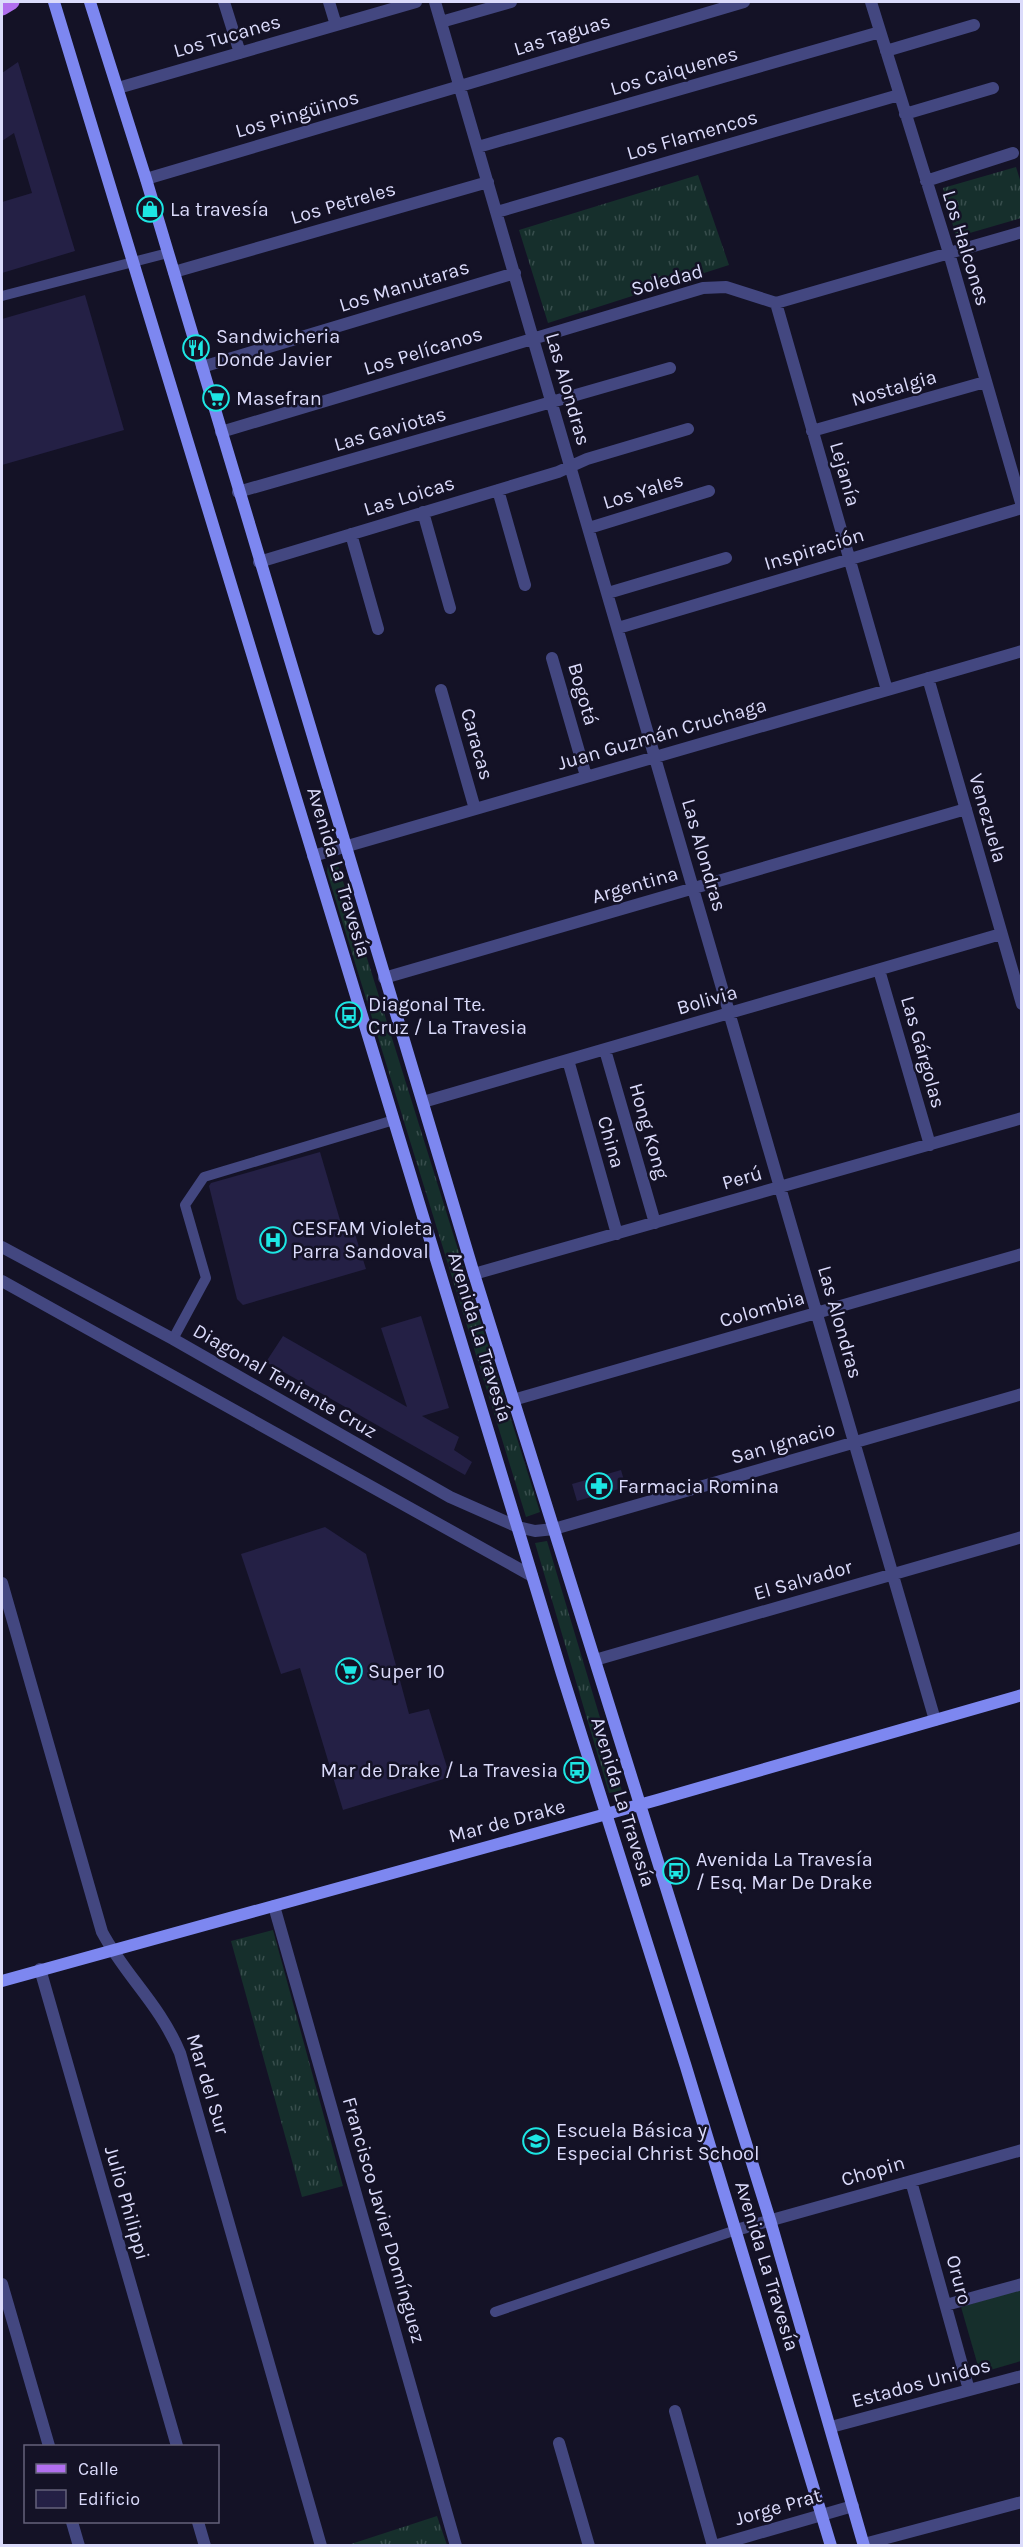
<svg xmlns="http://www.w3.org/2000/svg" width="1023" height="2547" viewBox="0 0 1023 2547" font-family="Karla,sans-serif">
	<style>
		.grass { fill: url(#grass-tufts) }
		.green { fill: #162f2c }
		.building { fill: #242045 }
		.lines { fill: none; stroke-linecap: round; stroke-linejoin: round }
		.lane { stroke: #434780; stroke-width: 10 }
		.street { stroke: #434780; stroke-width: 12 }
		.secondary { stroke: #7d87f0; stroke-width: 12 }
		.primary { stroke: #b16fef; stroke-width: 15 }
		.labels { text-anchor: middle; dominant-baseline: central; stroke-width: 5; stroke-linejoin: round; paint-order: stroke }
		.street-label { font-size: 20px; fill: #dbdbfb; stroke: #141226 }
		.poi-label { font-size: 20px; fill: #dbdbfb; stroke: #141226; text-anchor: start }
	</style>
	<defs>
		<pattern id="grass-tufts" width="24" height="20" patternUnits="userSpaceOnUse" patternTransform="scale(1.5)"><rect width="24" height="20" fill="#162f2c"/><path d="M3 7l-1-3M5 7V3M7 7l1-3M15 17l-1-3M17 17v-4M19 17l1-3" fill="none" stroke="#374d4c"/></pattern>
	</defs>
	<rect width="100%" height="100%" fill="#141226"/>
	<path class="grass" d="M1016,167L1021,183V218L956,237L943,188Z
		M698,175L729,265L548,323L519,230Z
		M337,862L540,1512L526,1517L327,872L328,864Z
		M547,1541L622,1791L609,1793L535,1543Z
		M273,1930L343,2186L302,2197L231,1941Z
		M437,2516L447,2545H348Z"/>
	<path class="green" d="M1021,2289V2361L980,2373L961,2307Z"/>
	<path class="building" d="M18,62L75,251L2,273V202L32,193L14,133L2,141V73Z
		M85,295L124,430L2,465V319Z
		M320,1152L345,1237L355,1234L366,1269L243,1305L237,1299L209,1186L211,1183Z
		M421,1316L449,1408L422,1416L459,1437L454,1450L472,1462L465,1475L266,1362L283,1336L407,1407L381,1328Z
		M621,1470L626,1487L577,1501L572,1484Z
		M325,1527L366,1554L409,1714L429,1709L450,1777L343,1810L300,1668L281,1674L241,1554Z"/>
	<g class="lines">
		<path class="lane" d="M2,296L168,253
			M173,1339L206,1278L185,1205L204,1177L394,1120
			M495,2312L736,2230"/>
		<path class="street" d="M224,2L240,53
			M329,2L336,25
			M435,2L935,1720
			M871,2L949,253L1022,506
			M441,22L511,2
			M886,51L974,25
			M118,88L416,2
			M905,114L993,88
			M478,147L880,32
			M146,179L744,2
			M926,181L1013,153
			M497,212L899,95
			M174,272L488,182
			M776,303L887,690
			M202,367L515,273
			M812,431L985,382
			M221,432L703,288L726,287L776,303L1022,232
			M498,490L525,585
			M238,492L670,368
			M423,512L450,608
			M589,528L709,491
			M351,534L378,629
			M259,562L558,472L587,459L688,429
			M608,593L726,558
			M618,628L1022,508
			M552,658L586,776
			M928,678L1022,1004
			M441,690L475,809
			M313,856L1022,651
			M879,970L930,1145
			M384,978L966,809
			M605,1050L655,1223
			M568,1060L617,1234
			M423,1102L1001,934
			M2,1247L173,1339L450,1497L518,1527L535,1531L554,1529L1022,1394
			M474,1274L1022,1118
			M2,1281L532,1576
			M513,1400L1022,1254
			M2,1583L102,1932C126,1977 159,2003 180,2053L321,2546
			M595,1660L1022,1537
			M274,1906L456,2546
			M40,1969L177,2446
			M911,2181L969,2390
			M736,2230L1022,2150
			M2,2284L49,2446
			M946,2305L1022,2284
			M675,2411L713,2546
			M831,2427L1022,2376
			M559,2443L589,2546
			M72,2522L79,2546
			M198,2522L205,2546
			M864,2544L1022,2502
			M714,2546L853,2506"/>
		<path class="secondary" d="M54,2L562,1674L686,2067L831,2546
			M90,2L146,179L474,1274L770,2220L864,2546
			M2,1981L657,1800L1022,1695"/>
		<path class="primary" d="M2,8L12,2"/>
	</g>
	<defs>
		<g id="shop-ring" transform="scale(1.35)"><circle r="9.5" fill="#141226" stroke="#1de6e3" stroke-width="1.5"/><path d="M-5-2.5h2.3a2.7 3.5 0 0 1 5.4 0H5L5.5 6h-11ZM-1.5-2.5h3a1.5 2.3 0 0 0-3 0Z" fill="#1de6e3"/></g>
		<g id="restaurant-ring" transform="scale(1.35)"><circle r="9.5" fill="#141226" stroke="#1de6e3" stroke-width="1.5"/><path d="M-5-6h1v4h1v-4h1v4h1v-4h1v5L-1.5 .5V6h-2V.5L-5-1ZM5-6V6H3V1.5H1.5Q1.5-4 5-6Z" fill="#1de6e3"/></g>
		<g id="supermarket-ring" transform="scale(1.35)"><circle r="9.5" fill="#141226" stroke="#1de6e3" stroke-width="1.5"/><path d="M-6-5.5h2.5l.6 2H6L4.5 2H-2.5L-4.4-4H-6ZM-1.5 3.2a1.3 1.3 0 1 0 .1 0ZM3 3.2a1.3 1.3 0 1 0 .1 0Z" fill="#1de6e3"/></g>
		<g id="bus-ring" transform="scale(1.35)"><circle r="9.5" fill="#141226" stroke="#1de6e3" stroke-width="1.5"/><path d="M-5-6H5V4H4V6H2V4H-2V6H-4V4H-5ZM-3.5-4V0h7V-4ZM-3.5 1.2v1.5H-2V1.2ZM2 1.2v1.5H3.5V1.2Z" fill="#1de6e3"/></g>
		<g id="hospital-ring" transform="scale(1.35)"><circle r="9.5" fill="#141226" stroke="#1de6e3" stroke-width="1.5"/><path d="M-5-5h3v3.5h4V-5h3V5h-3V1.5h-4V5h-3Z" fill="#1de6e3"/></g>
		<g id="pharmacy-ring" transform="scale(1.35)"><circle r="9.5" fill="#141226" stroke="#1de6e3" stroke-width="1.5"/><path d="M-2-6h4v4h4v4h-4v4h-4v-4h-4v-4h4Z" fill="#1de6e3"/></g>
		<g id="school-ring" transform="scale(1.35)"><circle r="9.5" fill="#141226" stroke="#1de6e3" stroke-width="1.5"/><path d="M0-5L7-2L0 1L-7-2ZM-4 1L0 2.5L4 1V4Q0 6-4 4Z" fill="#1de6e3"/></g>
	</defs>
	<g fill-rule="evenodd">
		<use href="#shop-ring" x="150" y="209"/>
		<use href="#restaurant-ring" x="196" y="348"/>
		<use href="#supermarket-ring" x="216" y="398"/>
		<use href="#bus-ring" x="349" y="1015"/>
		<use href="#hospital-ring" x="273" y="1240"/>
		<use href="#pharmacy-ring" x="599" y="1486"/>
		<use href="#supermarket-ring" x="349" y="1671"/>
		<use href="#bus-ring" x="577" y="1770"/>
		<use href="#bus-ring" x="676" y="1871"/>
		<use href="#school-ring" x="536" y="2141"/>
	</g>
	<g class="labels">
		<g class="street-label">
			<text transform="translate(562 35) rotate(-17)">Las Taguas</text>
			<text transform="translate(227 36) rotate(-16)">Los Tucanes</text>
			<text transform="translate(674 71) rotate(-16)">Los Caiquenes</text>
			<text transform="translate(297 114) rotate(-16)">Los Pingüinos</text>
			<text transform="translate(692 135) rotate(-16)">Los Flamencos</text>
			<text transform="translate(343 203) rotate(-16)">Los Petreles</text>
			<text transform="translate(966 248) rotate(73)">Los Halcones</text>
			<text transform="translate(667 280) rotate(-15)">Soledad</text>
			<text transform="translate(404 286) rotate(-17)">Los Manutaras</text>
			<text transform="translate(423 351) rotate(-17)">Los Pelícanos</text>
			<text transform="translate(894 388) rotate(-16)">Nostalgia</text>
			<text transform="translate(568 389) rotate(74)">Las Alondras</text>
			<text transform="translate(390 429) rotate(-16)">Las Gaviotas</text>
			<text transform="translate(845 474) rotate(74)">Lejanía</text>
			<text transform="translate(643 491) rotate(-17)">Los Yales</text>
			<text transform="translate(409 496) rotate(-17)">Las Loicas</text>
			<text transform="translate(814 549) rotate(-17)">Inspiración</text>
			<text transform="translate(583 694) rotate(74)">Bogotá</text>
			<text transform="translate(662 734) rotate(-16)">Juan Guzmán Cruchaga</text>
			<text transform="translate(477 744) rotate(74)">Caracas</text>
			<text transform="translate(988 818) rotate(74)">Venezuela</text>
			<text transform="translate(704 855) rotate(74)">Las Alondras</text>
			<text transform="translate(339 872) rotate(73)">Avenida La Travesía</text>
			<text transform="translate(635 885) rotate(-16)">Argentina</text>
			<text transform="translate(707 1000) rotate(-16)">Bolivia</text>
			<text transform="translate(923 1052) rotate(74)">Las Gárgolas</text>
			<text transform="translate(649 1131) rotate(74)">Hong Kong</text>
			<text transform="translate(611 1142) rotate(74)">China</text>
			<text transform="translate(742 1178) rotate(-16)">Perú</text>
			<text transform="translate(762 1309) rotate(-16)">Colombia</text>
			<text transform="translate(840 1322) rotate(74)">Las Alondras</text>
			<text transform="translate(480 1337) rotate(73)">Avenida La Travesía</text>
			<text transform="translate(285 1381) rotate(30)">Diagonal Teniente Cruz</text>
			<text transform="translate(783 1443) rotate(-16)">San Ignacio</text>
			<text transform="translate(803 1580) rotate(-16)">El Salvador</text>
			<text transform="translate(623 1802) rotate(73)">Avenida La Travesía</text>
			<text transform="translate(507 1821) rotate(-15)">Mar de Drake</text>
			<text transform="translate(208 2084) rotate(73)">Mar del Sur</text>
			<text transform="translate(873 2171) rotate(-16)">Chopin</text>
			<text transform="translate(127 2203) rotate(74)">Julio Philippi</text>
			<text transform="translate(384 2220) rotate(74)">Francisco Javier Domínguez</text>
			<text transform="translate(767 2266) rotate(73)">Avenida La Travesía</text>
			<text transform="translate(959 2280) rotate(75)">Oruro</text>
			<text transform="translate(921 2383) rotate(-15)">Estados Unidos</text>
			<text transform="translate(778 2507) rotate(-16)">Jorge Prat</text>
		</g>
		<g class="poi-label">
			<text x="170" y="209">La travesía</text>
			<text x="216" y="336">Sandwicheria<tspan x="216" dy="23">Donde Javier</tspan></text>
			<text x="236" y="398">Masefran</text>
			<text x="368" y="1004">Diagonal Tte.<tspan x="368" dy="23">Cruz / La Travesia</tspan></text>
			<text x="292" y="1228">CESFAM Violeta<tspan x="292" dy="23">Parra Sandoval</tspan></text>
			<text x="618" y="1486">Farmacia Romina</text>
			<text x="368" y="1671">Super 10</text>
			<text x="558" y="1770" text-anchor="end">Mar de Drake / La Travesia</text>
			<text x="696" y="1859">Avenida La Travesía<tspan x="696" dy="23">/ Esq. Mar De Drake</tspan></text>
			<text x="556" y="2130">Escuela Básica y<tspan x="556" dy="23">Especial Christ School</tspan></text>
		</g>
	</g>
	<rect width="1023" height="2547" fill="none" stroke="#dbdbfb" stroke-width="6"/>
	<rect x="24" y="2445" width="195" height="78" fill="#141226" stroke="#64627b" stroke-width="1.5"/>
	<rect x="36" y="2464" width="30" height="9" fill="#b16fef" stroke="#64627b" stroke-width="1.5"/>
	<text x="78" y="2475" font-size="18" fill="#dbdbfb">Calle</text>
	<rect x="36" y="2490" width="30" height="18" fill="#242045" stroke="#64627b" stroke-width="1.5"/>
	<text x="78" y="2505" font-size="18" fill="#dbdbfb">Edificio</text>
</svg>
